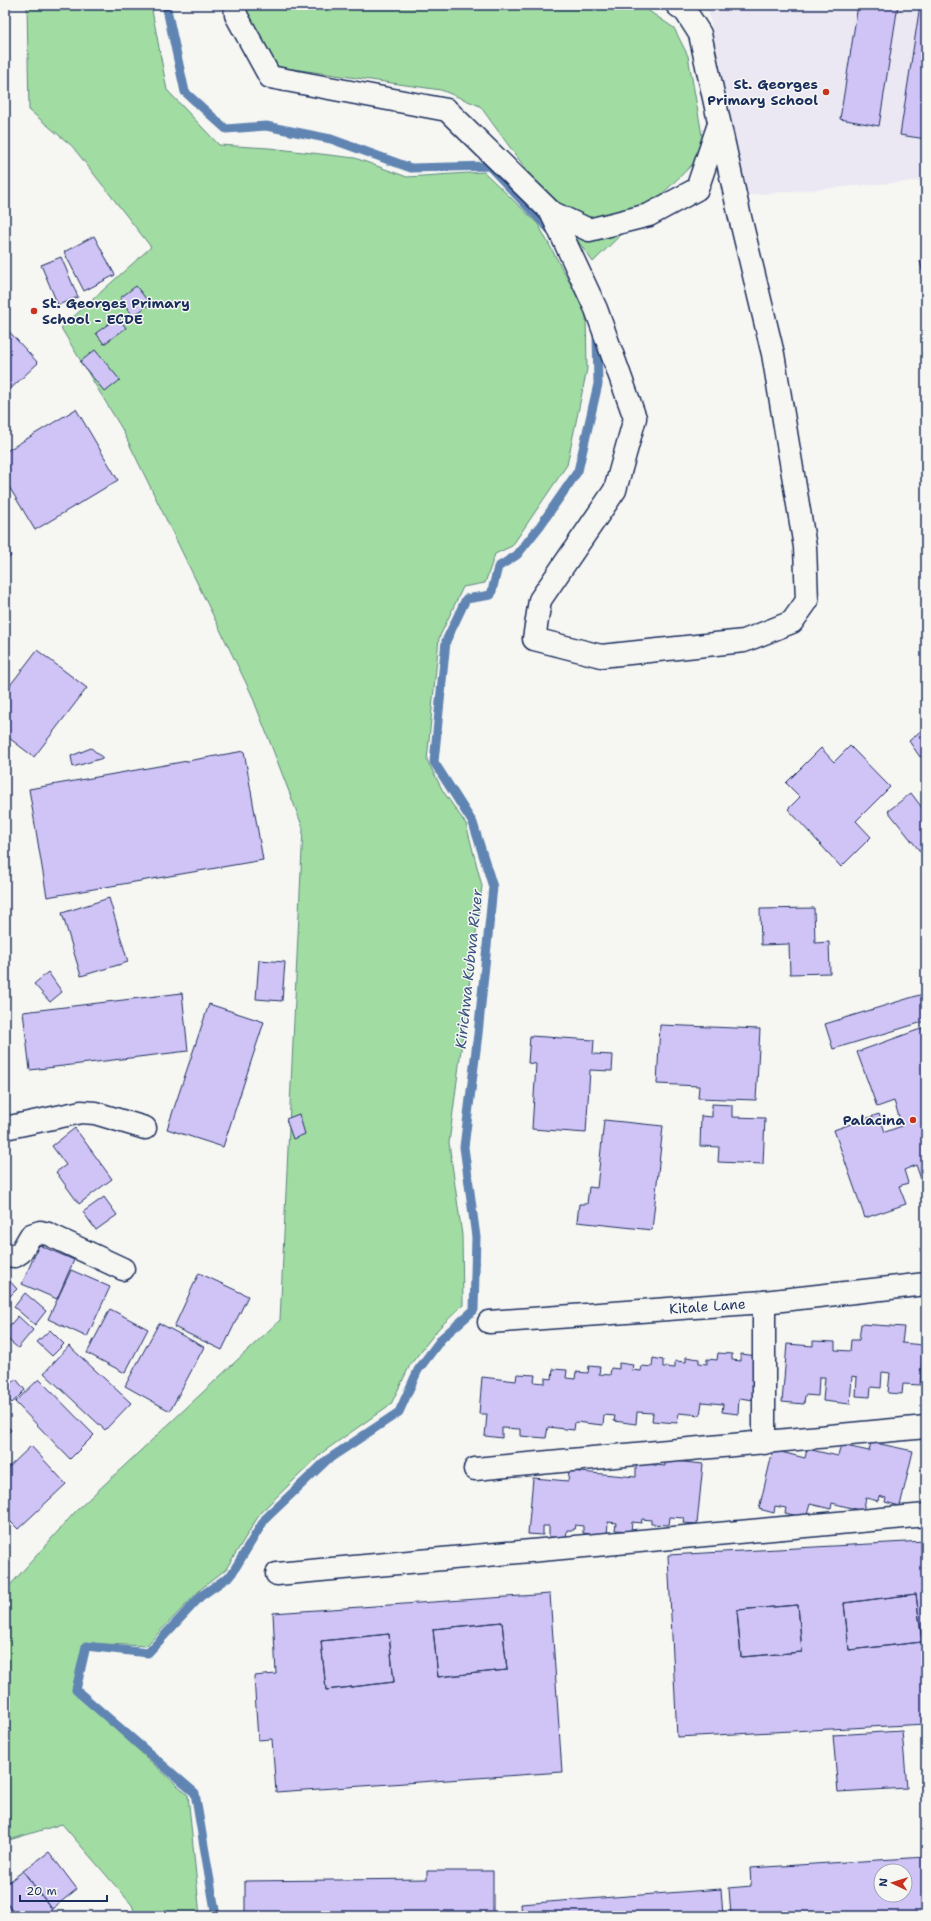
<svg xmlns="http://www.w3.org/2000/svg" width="931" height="1921" viewBox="0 0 931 1921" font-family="'Shantell Sans',sans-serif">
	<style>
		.built { fill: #ebe7f3 }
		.green { fill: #a1dca2; stroke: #5e8680 }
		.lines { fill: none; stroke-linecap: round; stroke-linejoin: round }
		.stream { stroke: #6085b2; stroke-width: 9 }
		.building { fill: #d0c4f6; stroke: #1b2f5e; fill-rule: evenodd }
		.minor-casing { stroke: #1b2f5e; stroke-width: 25 }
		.minor { stroke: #f6f6f2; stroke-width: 22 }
		.poi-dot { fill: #c8321e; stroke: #f6f6f2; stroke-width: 1.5 }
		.labels { text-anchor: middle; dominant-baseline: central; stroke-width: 3; stroke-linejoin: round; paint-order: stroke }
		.poi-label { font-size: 14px; font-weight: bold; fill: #1b2f5e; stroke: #f6f6f2; text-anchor: end }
		.street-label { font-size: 14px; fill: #1b2f5e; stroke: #f6f6f2 }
		.water-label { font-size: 15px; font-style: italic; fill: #385381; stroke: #f6f6f2 }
	</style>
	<rect width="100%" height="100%" fill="#f6f6f2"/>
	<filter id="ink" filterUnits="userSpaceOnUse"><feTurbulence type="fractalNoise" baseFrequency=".025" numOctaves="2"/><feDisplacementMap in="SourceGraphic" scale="8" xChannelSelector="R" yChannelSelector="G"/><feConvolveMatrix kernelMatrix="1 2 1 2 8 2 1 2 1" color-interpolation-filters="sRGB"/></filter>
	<g filter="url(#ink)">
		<path class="built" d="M707,5H926V180L747,195Z"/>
		<path class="green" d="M27,5H151L167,90L219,145L269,148L355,158L407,177L484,172L538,224L586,313L587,369L567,465L512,546L495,554L485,583L463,587L439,638L427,760L443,791L466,824L482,886L449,1143L462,1235L463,1305L439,1328L410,1365L391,1404L323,1452L261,1512L226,1569L201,1589L146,1646L84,1643L72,1690L188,1795L200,1916H136L132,1905L62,1824L6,1841L5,1591L75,1512L280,1320L303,828L251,693L122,429L61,328L151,247L72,146L29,110Z
			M243,5H640L674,28L688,56L705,152L593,262L480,106L441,90L272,66Z"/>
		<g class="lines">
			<path class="stream" d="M166,5L185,92L226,129L266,126L331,139L411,168L489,166L552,232
				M216,1916L195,1793L76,1690L86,1646L148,1653L201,1596L231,1575L265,1519L327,1460L399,1412L418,1370L442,1338L474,1310L476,1237L464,1147L478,1034L493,887L473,823L434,762L446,641L466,599L491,595L498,567L517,555L540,526L578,471L598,384L597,335"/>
		</g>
		<path class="building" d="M858,5H898L879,126L840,119Z
			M920,5H926V139L900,135Z
			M94,236L115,275L84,291L64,252Z
			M61,257L78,297L58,305L41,265Z
			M926,260V286L920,261Z
			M136,286L150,304L133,316L120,298Z
			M118,317L126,328L104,344L96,333Z
			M5,327L38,363L5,394Z
			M95,350L120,380L105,392L80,362Z
			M76,409L118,480L35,530L5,480V452Z
			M5,547L11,556L5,561Z
			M37,650L87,688L34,757L5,735V692Z
			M926,719V727L922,722Z
			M923,729L926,733V753L920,757L909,741Z
			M850,746L890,787L856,821L871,837L841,867L788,809L800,797L786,783L821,748L834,762Z
			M91,748L103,758L73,767L71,756Z
			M244,751L263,860L47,897L29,789Z
			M911,793L926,813V859L888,811Z
			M109,898L128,962L81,976L62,913Z
			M814,908L815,943L829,942L830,973L790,974L789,944L761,945L760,909Z
			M259,960L285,962L282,1001L256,999Z
			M48,972L62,992L50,1002L34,984Z
			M182,993L188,1051L30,1070L23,1012Z
			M926,993V1021L833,1049L825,1024Z
			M209,1004L264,1022L223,1147L167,1129Z
			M660,1025L760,1029L756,1100L698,1098L699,1086L657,1084Z
			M926,1027V1193L916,1165L904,1170L908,1183L899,1186L906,1204L865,1218L834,1130L879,1114L885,1132L902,1126L894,1101L877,1107L857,1052Z
			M530,1036L594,1040L593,1054L613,1055L612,1071L590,1070L586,1133L532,1129L536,1064L528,1063Z
			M712,1104L732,1105V1117L765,1118L763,1164L718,1162L719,1147L700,1146L701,1116L712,1117Z
			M299,1114L305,1134L293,1139L286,1119Z
			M604,1120L663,1126L652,1230L577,1222L579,1204H587L589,1187L597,1188Z
			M75,1128L112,1179L79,1204L56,1172L66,1165L52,1146Z
			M104,1197L117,1215L96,1230L83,1212Z
			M39,1245L74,1260L57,1299L22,1284Z
			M71,1270L110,1287L87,1337L48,1319Z
			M199,1273L248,1296L222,1350L174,1327Z
			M5,1276L17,1289L5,1301Z
			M25,1293L46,1311L35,1325L14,1307Z
			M110,1309L148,1329L125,1373L87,1353Z
			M18,1316L33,1330L18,1348L5,1337V1331Z
			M159,1323L204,1347L170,1411L125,1386Z
			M861,1324L904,1327L902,1343L923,1345L920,1385L903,1384L902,1394L888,1393L890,1373L882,1372L881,1388L871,1387L870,1397L856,1396L857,1377L852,1376L850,1404L823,1401L825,1377H819L818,1396L805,1395L804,1404L782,1402L787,1344L813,1346V1341L835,1342V1350L850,1351L851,1340H859Z
			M50,1330L64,1344L52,1356L37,1342Z
			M69,1346L131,1403L105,1430L44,1373Z
			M718,1353L732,1354V1360L741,1361V1354L758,1356L754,1400L739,1398L738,1414L722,1412L723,1404L702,1402L700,1415L679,1413L677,1423L652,1421L653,1413L637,1412L636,1424L614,1421L615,1416L604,1415L603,1425L575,1422L574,1430L548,1427L546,1438L520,1436V1429L502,1428V1438L485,1436L487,1414H479L482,1377L516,1381L517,1374L535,1375L534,1382L545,1383V1378L552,1379L553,1369L567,1370L566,1378L575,1379L576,1372L588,1373L589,1366L600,1367L599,1374L610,1375L611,1368L619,1369V1363L633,1365L632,1370L641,1371L642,1366L652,1367L653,1358L663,1360V1367L675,1368V1361L686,1362V1357L699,1359V1363L707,1364V1359L717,1360Z
			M16,1379L25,1390L12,1403L5,1396V1389Z
			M39,1379L94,1435L70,1459L15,1402Z
			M5,1424L11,1430L5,1436Z
			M871,1442L913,1451L900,1506L885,1502L886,1498L879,1496L878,1501L866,1498L863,1511L832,1503L831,1509L810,1504L806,1518L785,1513L786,1508L775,1506L774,1513L759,1509L773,1450L805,1458L807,1449L838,1456L841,1445L869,1451Z
			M31,1446L66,1484L18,1529L5,1516V1471Z
			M665,1460L703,1464L697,1524L683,1523L684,1518L670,1517L669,1525L651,1524V1520L642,1519L641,1523L632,1522L631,1531L615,1530L616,1523L608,1522L607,1536L583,1533V1526L575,1525L574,1530H567L566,1538L549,1537V1526H543V1535L528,1534L533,1478L568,1481L569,1471L636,1477V1463L665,1466Z
			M925,1541L926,1547V1724L677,1737L668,1555ZM916,1594L922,1642L849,1650L844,1603ZM798,1605L802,1652L741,1657L737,1610Z
			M550,1594L562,1772L276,1792L272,1739L258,1740L254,1676L276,1674L273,1613ZM502,1622L507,1670L438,1677L433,1629ZM389,1634L394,1682L326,1690L321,1641Z
			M916,1594L922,1642L849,1650L844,1603Z
			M798,1605L802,1652L741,1657L737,1610Z
			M502,1622L507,1670L438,1677L433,1629Z
			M389,1634L394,1682L326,1690L321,1641Z
			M902,1731L907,1788L838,1792L833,1735Z
			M49,1852L77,1889L52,1909L23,1871Z
			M926,1857V1916H731L729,1888L751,1886L750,1868ZM881,1871H905V1895H881Z
			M23,1871L52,1909L43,1916H16L5,1901V1885Z
			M427,1871H493V1916H245V1881L427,1879Z
			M721,1889L723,1916H522L521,1904Z
			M5,1901L16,1916H5Z"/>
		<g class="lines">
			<g class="minor-casing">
				<g id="minor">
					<path d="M235,5L236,15L270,77L447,110L551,212L596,309L635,418L615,490L540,600L534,639L601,656L744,641L792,622L807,601L805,547L773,354L739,213L700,34L686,12L677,5"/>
					<path d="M551,212L589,230L649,215L697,189L719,124"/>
					<path d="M5,1128L81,1112L95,1113L145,1128"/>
					<path d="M5,1255L15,1256L21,1252L31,1235L40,1232L48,1234L123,1269"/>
					<path d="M764,1302V1443"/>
					<path id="s1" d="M489,1322L764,1302L926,1284"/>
					<path d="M475,1469L926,1427"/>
					<path d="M277,1574L926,1515"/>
				</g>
			</g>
			<use href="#minor" class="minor"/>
		</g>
	</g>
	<g class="poi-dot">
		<circle cx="826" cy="92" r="4"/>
		<circle cx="34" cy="311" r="4"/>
		<circle cx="913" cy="1120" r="4"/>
	</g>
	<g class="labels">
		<g class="poi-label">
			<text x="818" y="84">St. Georges<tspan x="818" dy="16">Primary School</tspan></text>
			<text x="42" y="303" text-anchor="start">St. Georges Primary<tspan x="42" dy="16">School - ECDE</tspan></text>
			<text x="905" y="1120">Palacina</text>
		</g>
		<g class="street-label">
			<text stroke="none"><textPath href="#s1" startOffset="219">Kitale Lane</textPath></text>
		</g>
		<g class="water-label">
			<text transform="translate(469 969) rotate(-84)">Kirichwa Kubwa River</text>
		</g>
	</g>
	<rect width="931" height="1921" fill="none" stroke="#f6f6f2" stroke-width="20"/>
	<rect x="10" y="10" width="911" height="1901" fill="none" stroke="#1b2f5e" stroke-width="1.5" filter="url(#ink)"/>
	<g transform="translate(893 1883) rotate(274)"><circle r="19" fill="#f6f6f2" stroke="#9ea6b7"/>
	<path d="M0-3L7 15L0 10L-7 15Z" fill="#c8321e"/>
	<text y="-6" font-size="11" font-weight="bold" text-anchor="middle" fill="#1b2f5e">N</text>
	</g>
	<path d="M20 1895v6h87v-6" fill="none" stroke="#1b2f5e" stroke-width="2"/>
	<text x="26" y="1895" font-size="12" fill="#1b2f5e" stroke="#f6f6f2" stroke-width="3" paint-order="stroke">20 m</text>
</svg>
